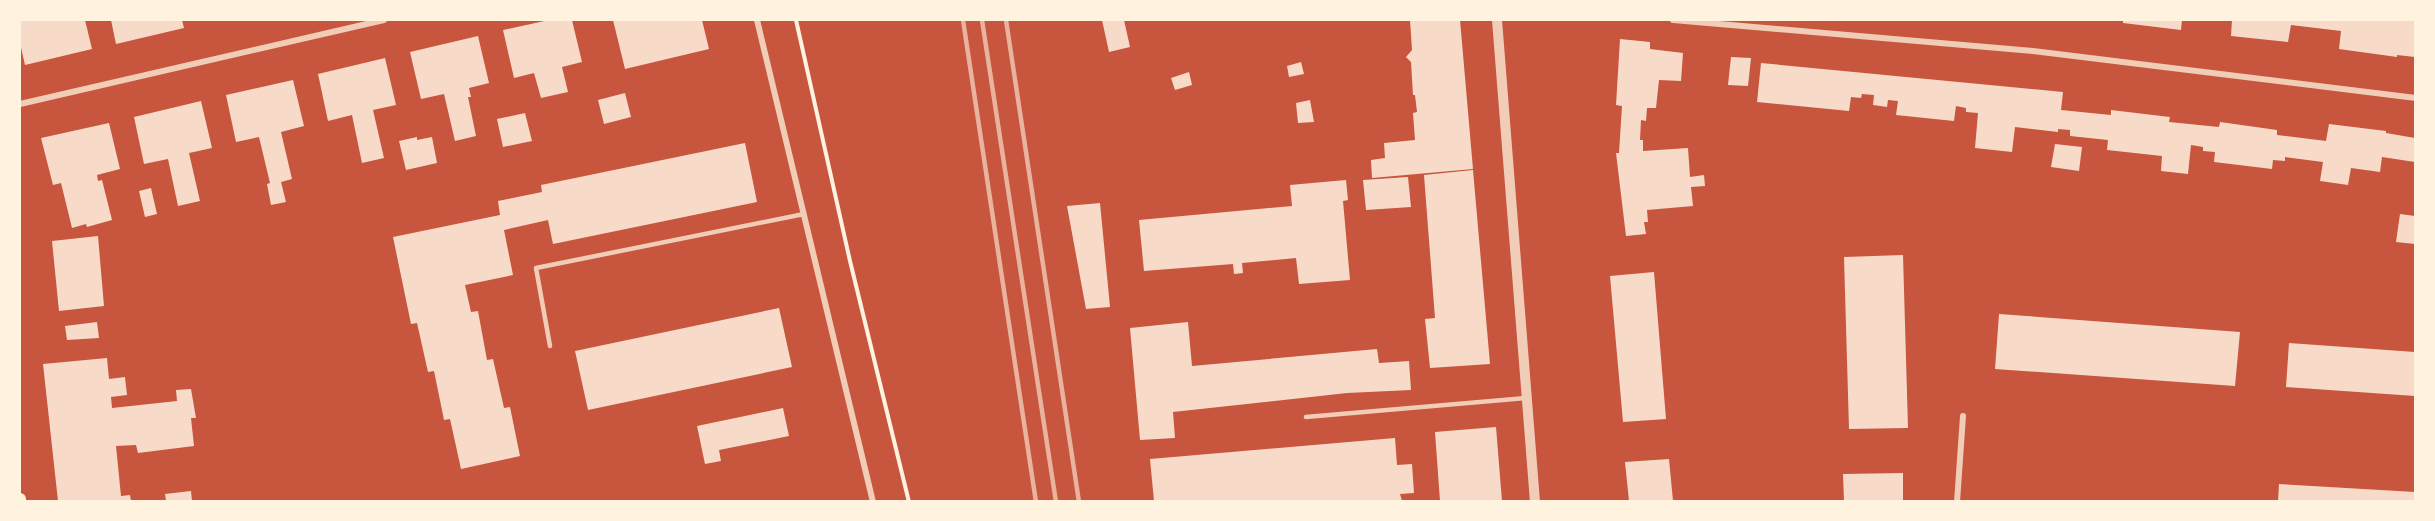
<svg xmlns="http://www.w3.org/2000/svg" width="2435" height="521" viewBox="0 0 2435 521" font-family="'DejaVu Sans',sans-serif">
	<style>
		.building { fill: #f7dbc8 }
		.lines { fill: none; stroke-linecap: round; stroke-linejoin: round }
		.path { stroke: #fff3e0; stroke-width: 4 }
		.service { stroke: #f1ccb7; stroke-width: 4.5 }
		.minor { stroke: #f1ccb7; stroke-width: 6 }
		.tertiary { stroke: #f1ccb7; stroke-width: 10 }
		.secondary { stroke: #fff3e0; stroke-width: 12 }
		.rail { stroke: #e9b49f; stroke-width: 4.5 }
	</style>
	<rect width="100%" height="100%" fill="#c8553d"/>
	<path class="building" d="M20,20H85L92,49L25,65L20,43Z
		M111,20H182L184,28L116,44Z
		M549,20H572L582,62L562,67L568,92L541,98L534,73L514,78L503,30Z
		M613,20H702L709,49L625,69Z
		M1102,20H1124L1130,47L1109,52Z
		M1410,20H1460L1473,169L1372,178L1371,160L1385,158L1384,143L1415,140L1413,113L1417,112L1415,95H1413L1411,62L1406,57L1412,50Z
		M2123,20H2182L2181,30L2123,23Z
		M2232,20H2415V57L2397,55V57L2339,49L2341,31L2291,25L2288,42L2231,36Z
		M478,36L489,83L469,88L471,97H468L476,136L455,141L444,94L421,99L410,52Z
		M1620,39L1650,42V49L1683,53L1681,81L1659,80L1656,108H1647L1646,121L1641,120L1640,140H1643V151L1688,148L1690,177L1704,175L1705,186L1691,187L1693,206L1647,210L1648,222H1644L1646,234L1626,236L1616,153H1619L1622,106L1616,105Z
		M1731,57L1751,58L1748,86L1728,85Z
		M385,58L396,105L373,110L384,158L362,163L352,115L328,121L318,74Z
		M1301,62L1304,74L1289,77L1287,66Z
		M1761,63L2063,92L2061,110L2111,115V110L2170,117L2169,122L2219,127L2220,122L2277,130V135L2326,141L2329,124L2386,131V133L2415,138V162L2382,157L2380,172L2351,168L2348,185L2320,181L2323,162L2285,157V161L2273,160L2272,169L2214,162L2215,152L2203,151V147L2191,145L2188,174L2161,171L2162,156L2107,150L2108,140L2070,136V130L2058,129V132L2015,127L2012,152L1975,148L1978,113L1966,112V108L1956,106L1954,121L1896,115L1898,101L1888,100L1887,107L1873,105L1874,95L1862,94L1861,98L1851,97L1849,111L1757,102Z
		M1189,72L1192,85L1175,90L1171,78Z
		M293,80L304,126L281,132L292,179L281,182L286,202L271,205L267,184L270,183L259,137L236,142L226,95Z
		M625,93L631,117L604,124L598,100Z
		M1310,100L1314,122L1298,123L1296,103Z
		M201,101L212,148L189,153L200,201L178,206L168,159L144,164L134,117Z
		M525,113L532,141L503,147L497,119Z
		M109,123L120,169L97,175L98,181L102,180L112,220L87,227L86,224L72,228L61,183L53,185L41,138Z
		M417,137V140L432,137L437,163L406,170L399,141Z
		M745,143L757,202L553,244L548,220L504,230L513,275L465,285L471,312L478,311L487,360L493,359L504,408L510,407L520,456L461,469L450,419L444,420L434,371L428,372L417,323L411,324L393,237L500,215L498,201L542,192L541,185Z
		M2055,144L2082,147L2079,171L2051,167Z
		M1473,170L1490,364L1430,368L1425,319L1435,318L1424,175Z
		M1408,177L1411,207L1366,210L1363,180Z
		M1346,180L1348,200L1343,201L1350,280L1299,284L1296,258L1242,263L1243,273L1234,274L1233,264L1144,271L1139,220L1292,206L1290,185Z
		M151,188L157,214L145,217L139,191Z
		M1100,203L1110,307L1086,309L1067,206Z
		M2400,214L2415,216V244L2396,242Z
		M98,236L104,306L59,311L52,241Z
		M1903,255L1908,428L1849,429L1844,257Z
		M1654,272L1666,419L1623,422L1610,276Z
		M779,308L792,367L588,410L575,351Z
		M1999,314L2240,332L2235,386L1995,369Z
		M97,322L99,338L67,340L65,326Z
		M1188,322L1192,366L1377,349L1379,363L1409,361L1411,390L1347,393L1173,412L1175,438L1140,440L1130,328Z
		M2289,343L2415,352V396L2286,387Z
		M107,358L109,379L125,377L127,395L111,397L112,408L177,401L176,390L191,389L196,418H191L194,446L138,453L136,445L116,446L121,496L130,495L131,501H58L43,364Z
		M783,408L789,436L719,450L721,461L705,464L697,426Z
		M1496,427L1502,501H1440L1435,432Z
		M1395,438L1397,465L1412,464L1414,493L1400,494L1402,501H1154L1150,459Z
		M1669,459L1673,501H1629L1625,462Z
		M1903,473V501H1844L1843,474Z
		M2279,484L2415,492V501H2278Z
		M191,491L192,501H166L165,494Z"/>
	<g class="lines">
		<path class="path" d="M796,20L850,261L909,502"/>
		<path class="service" d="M550,346L536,268L804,214
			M1306,417L1527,398"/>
		<path class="minor" d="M757,20L873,502
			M1673,20L2033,51L2416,98
			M20,104L384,20
			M1957,502L1963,416"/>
		<path class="tertiary" d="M1497,20L1535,502"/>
		<path class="secondary" d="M20,499V502"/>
		<path class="rail" d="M963,20L1036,502
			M982,20L1056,502
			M1006,20L1079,502"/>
	</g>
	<rect width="2435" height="521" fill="none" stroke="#fff3e0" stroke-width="42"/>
</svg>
